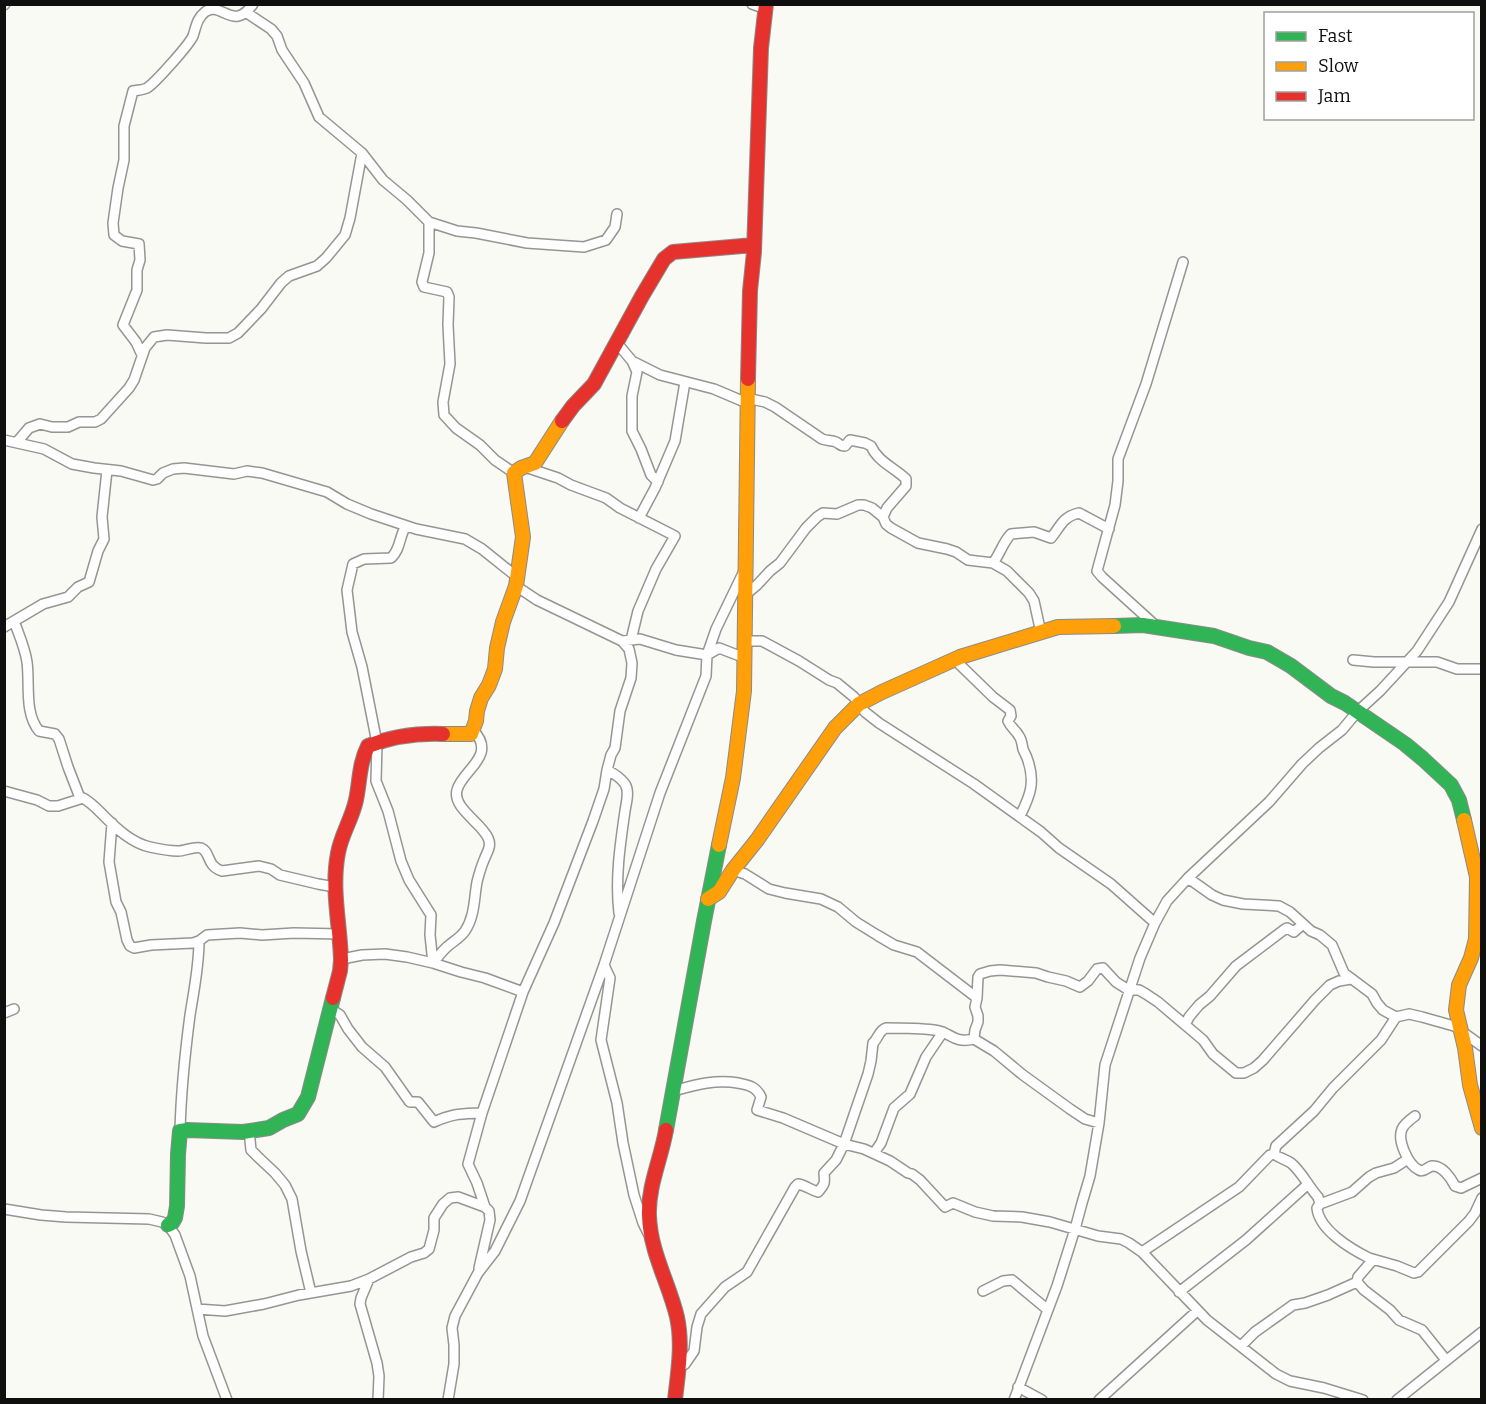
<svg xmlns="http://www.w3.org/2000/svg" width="1486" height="1404" viewBox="0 0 1486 1404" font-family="Bitter,serif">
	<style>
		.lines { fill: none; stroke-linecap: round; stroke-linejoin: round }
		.street-casing { stroke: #959593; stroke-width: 12 }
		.fast-casing { stroke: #8b8b89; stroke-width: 16 }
		.slow-casing { stroke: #8b8b89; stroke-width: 16 }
		.jam-casing { stroke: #8b8b89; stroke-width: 16 }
		.street { stroke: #fefefe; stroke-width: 9 }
		.fast { stroke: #30b455; stroke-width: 14 }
		.slow { stroke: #ff9f0a; stroke-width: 14 }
		.jam { stroke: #e5322d; stroke-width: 14 }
	</style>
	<rect width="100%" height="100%" fill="#fafaf5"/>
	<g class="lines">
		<g class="street-casing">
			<path id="street" d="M752,4L766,9
				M4,5L5,4
				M247,13L271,29L277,36L282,50L304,83L319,117L362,153L383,180L407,200L429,222L457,231L476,233L527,243L584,247L606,240L615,227L617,214
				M429,222V253L422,282L424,287L447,292L449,297L448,325L450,364L443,402L444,415L456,428L480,445L495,460L514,473
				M617,343L632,361L660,375L714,389L747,403
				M142,355L136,342L123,325L137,290V270L140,260L139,244L122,241L114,235L113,223L118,188L124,160V126L133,91C138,90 143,90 147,88C155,83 189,45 193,36C196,27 197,18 205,12C221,0 233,33 253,4
				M632,361L637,372L632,396V431L641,449L651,475L658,482
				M747,398L765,402L775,407L822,439C827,441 831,440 836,442C840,444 840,446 845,446L850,440L865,443L871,446C878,462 895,468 906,479V486L887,508L883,517L886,524L891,528L918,543L947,549L956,552L968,560L993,563L1007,571L1029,593L1034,601L1041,633
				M4,440L44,449L72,464L94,468L121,471L153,480L157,479L163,473L173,469L184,468L234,474L247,471L262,473L327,492L347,504L371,514L416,529L465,539L482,549L517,577
				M17,442L29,428L40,424L52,427H68L79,422H95L101,419L129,388L134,380L145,348L154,337L167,335L206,338H229L238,333L261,309L281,283L289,276L317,266L326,258L345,235L350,218L362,153
				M525,467L558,478L571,485L606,498L620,508L675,536L656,569L638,611L631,640
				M639,518L655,488L675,441L685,382
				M406,526C399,536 401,549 391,558L364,559L353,564L347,590L352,632L362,667L377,743L376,781L388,811L401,861L409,880L431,915L430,935L433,963C438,957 442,951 448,946C454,941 461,937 465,931C475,916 474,898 477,882C479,874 481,867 484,860C487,852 492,846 488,838C482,823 452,808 457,790C462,770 498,756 473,730
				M993,563C1000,554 1003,542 1011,534L1034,532L1051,538C1061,526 1062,517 1079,513L1109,529
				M516,586L537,600L622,641L640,639L676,650L707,655L719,648L745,658
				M746,594L757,585L770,571L780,563L806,528L817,517L823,513L837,514L858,505H864L872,508L883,517
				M14,621C19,635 25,648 27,662C30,684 24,713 39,731L55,734L59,739L68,767L80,798
				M1156,626L1102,577L1097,571L1115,505L1118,481V459L1146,384L1183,262
				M4,627L43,604L68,597L78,587L89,582L98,551L104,539L102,517L107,470
				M745,641H762L799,661L829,680L837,683L854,697L865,712L879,723L974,784L1041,832L1059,848L1111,884L1155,923
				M955,660L993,697L1010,710L1011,716L1008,721C1011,728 1016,730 1019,736C1022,740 1022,745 1023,749C1024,752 1026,755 1027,758C1036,782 1030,796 1020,816
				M1353,660L1374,662H1437L1457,669H1482
				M4,791L37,800L49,806H58L83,798C92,803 97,809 104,816C117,829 132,843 150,847C159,849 169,851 178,851C185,851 194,846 201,848C211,852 206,866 222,871L259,866L271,869L280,875L318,884L335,887
				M112,823L109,862L116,902L121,912L127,940L130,946L134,948L151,945L193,943L199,941L207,935L240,933L262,935L294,933L340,934
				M733,870L745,874L769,889L785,893L821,899L838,907L856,922L877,935L894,945L917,952L977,998
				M1188,878L1212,895L1223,900L1243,904L1279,906L1290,912L1311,931L1320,935L1332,945L1344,973L1372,994L1377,1003L1383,1010L1396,1017L1409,1014L1422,1017L1461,1028
				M619,913C615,879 620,845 625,811C626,803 630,792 625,784C621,778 613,773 607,770L611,755L615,748L620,711L631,678L632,663L629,649L622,641
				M342,959L362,955L385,954L407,957L433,963L461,972L485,978L523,992
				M604,965L610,978L601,1040L617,1103L623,1143L634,1195L643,1223L648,1233
				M331,1009L340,1015L348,1029L362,1047L385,1067L409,1101L410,1102H418L434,1122C454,1113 461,1114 482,1113
				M4,1013L14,1009
				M1185,1025L1189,1017L1199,1005L1210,996L1236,966L1285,929L1287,928L1294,932L1303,924
				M1461,1031L1482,1046
				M974,1039L975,1030L978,1022V1016L975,1007L977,998L978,977L980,974L990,971L1000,970L1036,973L1048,977L1066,981L1080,987L1088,981L1097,969L1103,968L1116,982L1127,989L1139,990L1146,994L1158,1002L1203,1040L1213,1054L1236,1073H1244L1254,1068L1263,1060L1315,1000L1330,985L1339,981L1351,979
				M673,1091C695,1085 715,1079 738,1083C748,1085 756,1086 761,1097L757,1110L783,1118L844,1144L864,1149L890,1161L908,1173L912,1174L920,1180L945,1207L953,1203L975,1212L993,1216L1022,1217L1050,1222L1098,1236L1121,1239L1129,1243L1142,1252L1207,1320L1276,1374L1290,1381L1324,1388L1363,1400
				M1415,1116C1411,1119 1404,1124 1402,1129C1397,1140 1408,1165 1419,1170C1424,1173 1427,1167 1432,1166C1442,1165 1451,1178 1455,1186L1461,1188L1482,1178
				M249,1130L251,1150L258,1157L275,1173L285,1185L292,1199L301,1251L311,1293
				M180,1131C181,1092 185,1053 190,1015C194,990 199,966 199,941
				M874,1153L881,1143L894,1108L910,1094L926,1057L943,1032
				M1274,1154C1279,1158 1285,1159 1291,1163C1301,1171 1309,1187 1318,1197L1320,1204L1317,1208C1319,1230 1351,1249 1369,1258L1371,1262L1358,1277L1357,1282L1364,1290L1390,1310L1399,1320L1422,1330L1446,1360
				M1320,1204L1352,1192L1369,1177L1376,1173L1394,1168L1408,1159
				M4,1209L41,1215L66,1217L149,1219L162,1222L168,1225L175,1235L190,1276L203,1336L227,1400
				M1142,1252L1239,1187L1270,1155L1274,1154L1276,1146L1314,1111L1333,1088L1381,1040L1396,1017
				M1369,1258L1397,1266L1414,1273L1418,1272L1469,1221L1475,1213L1482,1198
				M479,1268L490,1220L489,1211L485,1207L477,1183L468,1164L482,1113L523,992L554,923L593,821L604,789L607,770
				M369,1279L361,1298L360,1304L377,1363L379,1376L378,1400
				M983,1291L1003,1281L1012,1280L1048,1310
				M1179,1292L1246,1240L1307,1185
				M197,1309L225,1311L264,1304L299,1295L351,1286L369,1279L411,1257L424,1253L429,1249L434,1230V1218L443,1204L450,1198L458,1197L485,1207
				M1241,1346L1255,1332L1293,1305L1305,1303L1328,1295L1357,1282
				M679,1368L685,1364L694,1351L697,1327L701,1314L725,1287L747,1272L795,1187L798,1184C805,1185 811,1190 818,1192C825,1184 825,1183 824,1173L836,1160L844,1144L868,1074L871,1061L873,1043C878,1039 879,1030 886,1028C902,1028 918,1028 934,1030C952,1032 952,1044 974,1039L994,1051L1023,1075L1070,1109L1085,1119L1099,1123
				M1018,1387L1042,1400
				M448,1400L454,1364V1345L452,1328L455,1316L478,1273L495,1251L520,1201L604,965L660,793L706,676L707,655L716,629L744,571
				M1014,1400L1057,1286L1075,1229L1082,1203L1090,1176L1099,1123L1105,1065L1140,958L1155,923L1167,901L1188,878L1269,802L1302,764L1319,748L1342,730L1357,712L1380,691L1417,651L1449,602L1482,529
				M1099,1400L1197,1311
				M1397,1400L1482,1332"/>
		</g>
		<g class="fast-casing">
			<path id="fast" d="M1114,626L1143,625L1214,636L1249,648L1267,652L1291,666L1331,696L1345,703L1405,744L1423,759L1451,785L1459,800L1464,820
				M666,1130L704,921L719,845
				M168,1225L172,1223L175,1218L177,1206L178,1154L180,1131L187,1130L243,1132L269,1128L283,1120L298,1114L308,1097L333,998"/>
		</g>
		<g class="slow-casing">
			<path id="slow" d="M443,734H471L476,721L477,711L481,698L489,685L495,669L497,648L503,622L516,586L523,537L514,473L521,468L535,463L562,421
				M1464,820L1477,877L1476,939L1471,958L1459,985L1456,1010L1465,1048L1470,1085L1482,1128
				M719,845L733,778L744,691L748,379
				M708,899L719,892L733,870L757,840L835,728L859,704L882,692L960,657L1058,627L1114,626"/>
		</g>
		<g class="jam-casing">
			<path id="jam" d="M748,379L750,291L754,252L761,48L766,4
				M562,421L573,406L594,384L642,296L664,259L673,252L754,245
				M333,998L340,971L341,960C340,924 331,889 338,853C341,835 352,819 356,800C360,781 359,764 368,746C393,736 416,733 443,734
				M666,1130C661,1159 648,1186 649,1215C650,1252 669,1283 677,1317C683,1345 678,1372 675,1400"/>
		</g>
		<use href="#street" class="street"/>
		<use href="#fast" class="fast"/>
		<use href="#slow" class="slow"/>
		<use href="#jam" class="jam"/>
	</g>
	<rect width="1486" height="1404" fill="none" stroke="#0f0f0f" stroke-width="12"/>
	<rect x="1264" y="12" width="210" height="108" fill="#ffffff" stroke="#9f9f9f" stroke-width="1.5"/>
	<rect x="1276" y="32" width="30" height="9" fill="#30b455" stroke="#9f9f9f" stroke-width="1.5"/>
	<text x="1318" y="42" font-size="18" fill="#0f0f0f">Fast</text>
	<rect x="1276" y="62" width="30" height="9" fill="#ff9f0a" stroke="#9f9f9f" stroke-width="1.5"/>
	<text x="1318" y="72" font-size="18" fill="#0f0f0f">Slow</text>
	<rect x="1276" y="92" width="30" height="9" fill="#e5322d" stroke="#9f9f9f" stroke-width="1.5"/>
	<text x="1318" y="102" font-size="18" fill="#0f0f0f">Jam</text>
</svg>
